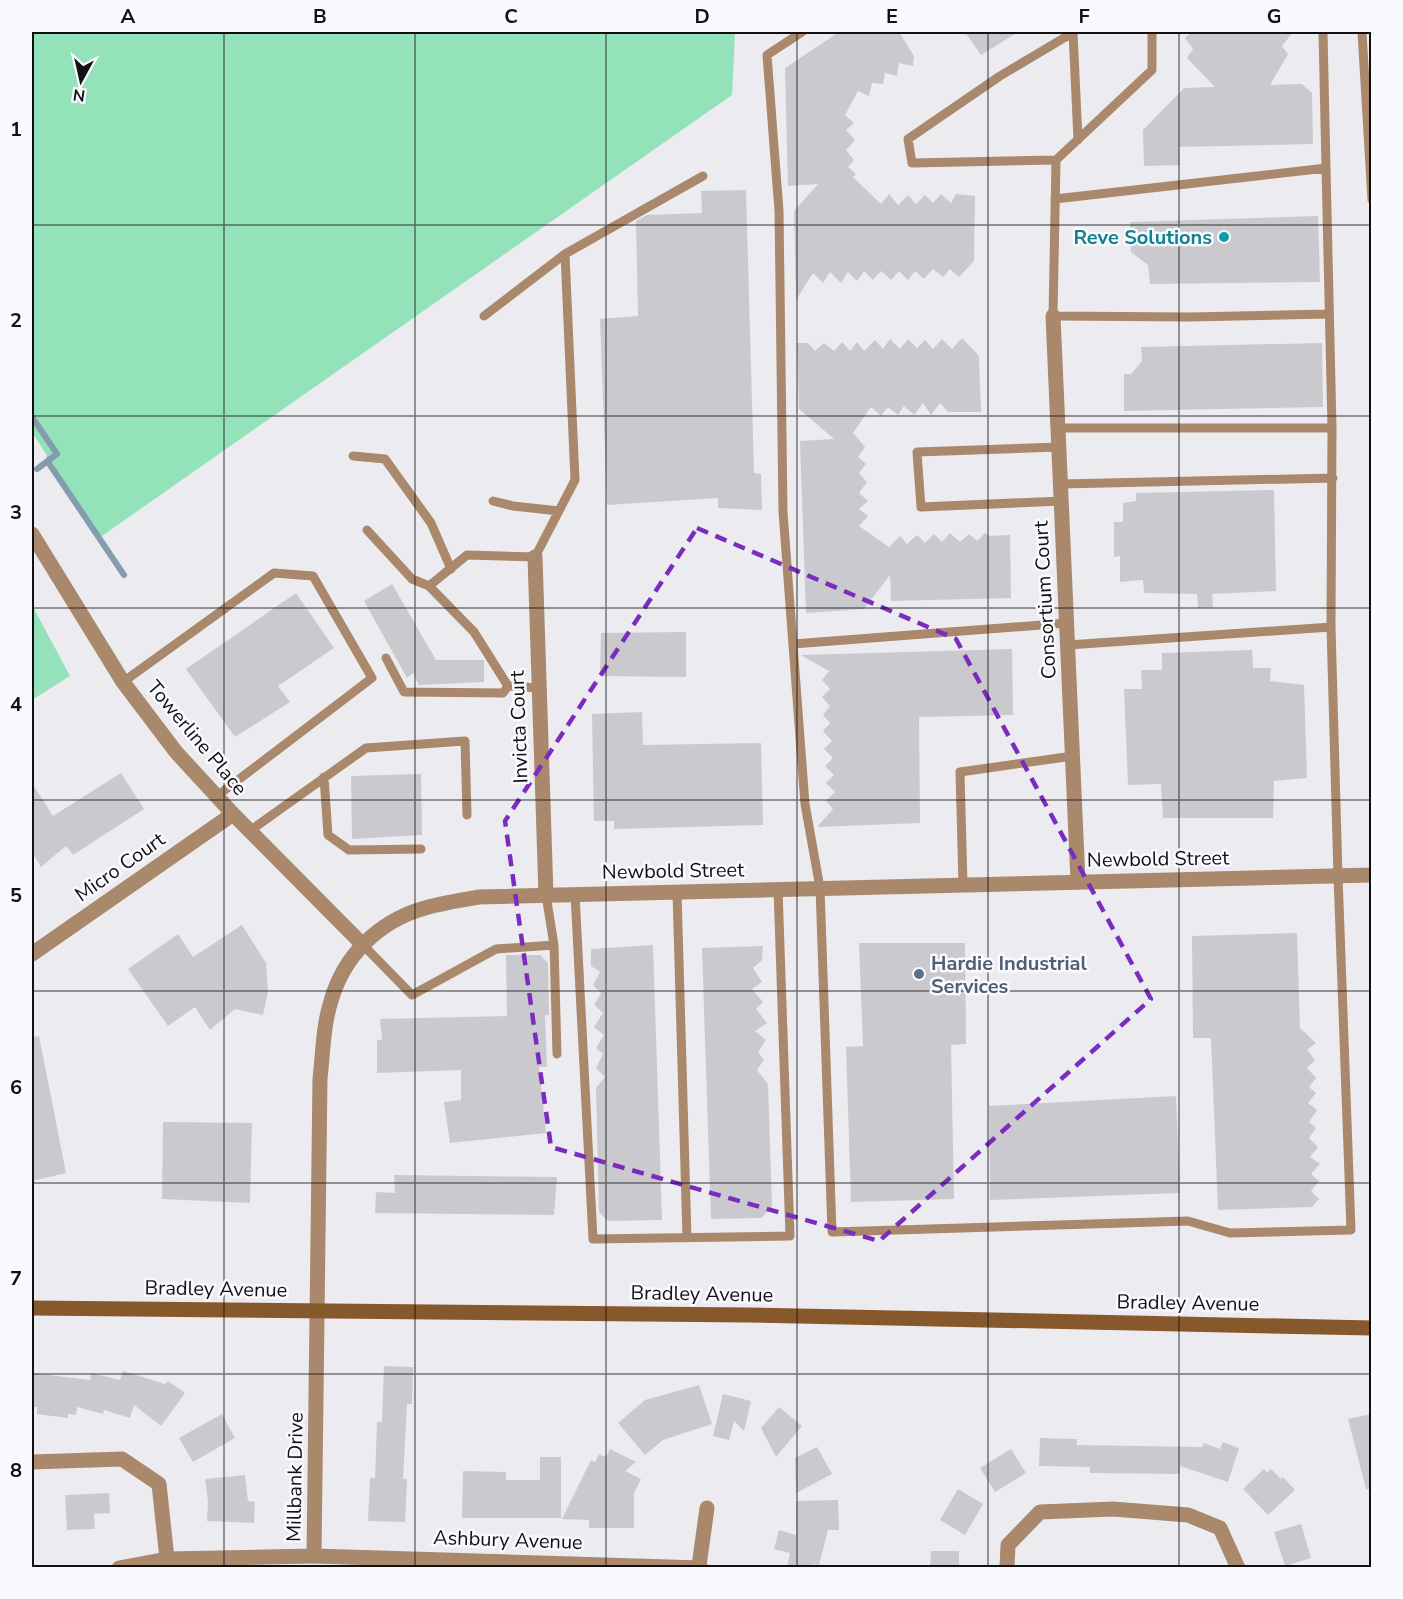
<svg xmlns="http://www.w3.org/2000/svg" width="1403" height="1599" viewBox="0 0 1403 1599" font-family="'Nunito Sans',sans-serif">
	<style>
		.green { fill: #94e2b9 }
		.lines { fill: none; stroke-linecap: round; stroke-linejoin: round }
		.stream { stroke: #859caf; stroke-width: 6 }
		.building { fill: #cacace }
		.service { stroke: #aa886c; stroke-width: 9 }
		.minor { stroke: #aa886c; stroke-width: 15 }
		.tertiary { stroke: #aa886c; stroke-width: 15 }
		.secondary { stroke: #87582c; stroke-width: 15 }
		.marked { fill: none; stroke: #7b2cbf; stroke-width: 4.5; stroke-dasharray: 12 8; stroke-linejoin: round }
		.grid { fill: none; stroke: #111113; stroke-width: 1.5; stroke-opacity: 0.55 }
		.culture-dot { fill: #0f9aa8; stroke: #faf9fd; stroke-width: 2 }
		.service-dot { fill: #5c6f8a; stroke: #faf9fd; stroke-width: 2 }
		.labels { text-anchor: middle; dominant-baseline: central; stroke-width: 5; stroke-linejoin: round; paint-order: stroke }
		.culture-label { font-size: 20px; font-weight: bold; fill: #0d838f; stroke: #faf9fd; text-anchor: end }
		.street-label { font-size: 20px; fill: #111113; stroke: #faf9fd }
		.service-label { font-size: 20px; font-weight: bold; fill: #4e5e75; stroke: #faf9fd; text-anchor: start }
		.neatline { fill: none; stroke: #111113; stroke-width: 2 }
		.grid-label { font-size: 20px; text-anchor: middle; font-weight: bold; fill: #111113 }
	</style>
	<rect width="100%" height="100%" fill="#ececf0"/>
	<path class="green" d="M32,32H735L732,95L99,538L32,432Z
		M32,605L70,676L32,700Z"/>
	<g class="lines">
		<path class="stream" d="M32,417L57,454L37,469
			M49,459L48,462L124,575"/>
	</g>
	<path class="building" d="M839,32H899L914,56L913,66L899,63L897,76L885,73L883,84L872,83L869,96L858,91L845,115L854,123L846,130L855,140L846,150L854,160L848,167L856,174L853,177L881,204L889,194L898,205L908,195L916,204L925,195L933,203L941,194L951,203L956,194L975,196L974,261L959,277L950,269L943,277L933,269L924,279L915,271L908,280L899,271L891,280L881,271L873,280L864,271L857,281L848,272L841,283L830,272L823,283L813,273L796,300L794,211L818,184L788,186L785,68Z
		M965,32H1018L981,55Z
		M1192,32H1293L1282,46L1288,54L1270,85L1302,84L1312,93L1313,144L1179,147L1180,165L1144,166L1143,130L1184,88L1215,87L1187,58L1193,49L1185,38Z
		M746,190L754,473L761,474L762,510L718,508V498L607,505L600,319L638,316L636,221L647,215L702,213L701,191Z
		M1318,216L1320,282L1150,284L1148,265L1131,252L1130,222Z
		M962,338L979,356L981,412H948L940,403L931,415L923,403L914,415L904,406L898,415L888,407L881,416L871,407L853,433L865,447L858,457L866,464L859,473L867,482L859,493L868,501L859,509L868,516L859,526L889,547L900,536L907,544L917,535L925,543L934,534L942,542L950,533L960,542L969,534L977,541L985,533L989,536L1010,535L1011,598L891,601L890,575L864,609L806,613L800,441L834,439L799,409L797,343H808L815,351L824,343L834,351L842,342L850,351L857,342L864,351L875,340L883,349L890,339L900,349L908,339L917,348L925,340L933,349L942,339L952,349Z
		M1322,343L1323,407L1124,411V374H1131L1142,361L1141,347Z
		M1274,490L1276,591L1212,594L1213,607L1198,608L1197,594L1144,593L1143,580L1120,582V556L1114,557V522H1123V503L1136,501V493Z
		M392,584L436,660H484V682L419,685L413,673L407,678L364,601Z
		M296,593L334,648L278,686L290,702L235,737L186,669Z
		M686,632V677L600,676L601,633Z
		M1012,649L1013,715L919,717L920,823L817,827L833,809L826,801L835,792L826,783L834,775L825,766L833,758L824,749L832,741L823,731L830,723L823,715L830,706L822,697L830,689L822,680L829,671L801,655Z
		M1252,650L1253,668H1271L1270,681L1304,685L1307,778L1274,781L1273,818H1163L1161,784L1128,785L1124,689H1142L1141,670H1162V653Z
		M642,712L643,745L761,743L763,825L614,829V821H594L592,714Z
		M121,773L144,809L73,855L66,846L41,867L32,852V783L53,816Z
		M421,774L422,835L352,839L351,776Z
		M242,925L266,963L268,992L263,1015L235,1009L210,1030L195,1007L168,1026L128,969L178,934L193,957Z
		M1297,933L1300,1028L1316,1043L1307,1050L1315,1060L1307,1068L1316,1078L1309,1087L1316,1093L1308,1103L1317,1110L1309,1122L1316,1128L1309,1138L1318,1147L1310,1157L1320,1164L1311,1174L1319,1181L1311,1191L1319,1199L1312,1207L1218,1210L1211,1038H1193L1192,936Z
		M859,943H965L966,1044L951,1045L954,1199L851,1202L846,1047L863,1046Z
		M653,945L662,1220L608,1221L599,1212L596,1088L605,1077L596,1068L603,1054L596,1048L604,1035L594,1027L603,1013L594,1005L601,993L593,985L600,972L591,966V949Z
		M763,946L762,960L753,968L762,982L752,989L763,1002L756,1009L767,1023L755,1031L766,1040L758,1052L764,1060L757,1070L768,1084L772,1207L761,1218L711,1219L702,948Z
		M506,955H540L548,963L549,1015H545L547,1067H539L546,1133L450,1143L444,1102L461,1100V1070L377,1073V1040H382L380,1019L507,1016Z
		M39,1036L66,1173L32,1181V1037Z
		M1176,1096L1180,1193L990,1200L989,1106Z
		M163,1122L252,1123L250,1203L162,1199Z
		M394,1175L557,1177L554,1215L375,1213L376,1192L395,1193Z
		M384,1366L413,1367L412,1404H407L403,1479H407L405,1522L368,1521L370,1478H375L377,1422H382Z
		M123,1371L165,1384L168,1381L185,1393L161,1426L134,1405L130,1418L104,1410L103,1414L77,1407L76,1415L68,1414V1418L37,1414V1407H32V1373L90,1380L91,1373L120,1380Z
		M699,1385L712,1424L663,1440L645,1455L618,1423L645,1400Z
		M723,1394L751,1401L744,1431L734,1421L729,1440L713,1436Z
		M779,1407L802,1426L776,1457L761,1428Z
		M222,1414L235,1438L193,1462L179,1438Z
		M1371,1414V1489H1366L1348,1419Z
		M1040,1438L1077,1439V1445L1202,1447L1204,1443L1220,1449L1223,1442L1239,1448L1228,1482L1180,1466V1474L1090,1473V1467L1039,1466Z
		M817,1447L832,1474L796,1493L795,1458Z
		M610,1449L636,1462L625,1471L641,1479L634,1493V1528H589V1520L562,1519L591,1460L595,1462L599,1454L606,1457Z
		M1011,1449L1026,1473L995,1492L980,1468Z
		M540,1457H561V1518H462L463,1471L506,1472V1480H540Z
		M1264,1469L1267,1473L1271,1469L1281,1479L1283,1477L1295,1490L1268,1515L1243,1489Z
		M245,1475L248,1501L255,1502L254,1523L207,1521L208,1501L205,1479Z
		M958,1489L983,1504L965,1535L940,1520Z
		M109,1493L110,1513L94,1514L95,1529L67,1530L65,1495Z
		M838,1500L839,1530H828L819,1565L814,1564L813,1568H787L790,1553L774,1549L779,1530L796,1535V1501Z
		M1301,1524L1311,1558L1285,1566L1274,1532Z
		M931,1551H959V1568H930Z"/>
	<g class="lines">
		<path class="service" d="M802,32L767,55L779,211L783,512L805,804L820,888L832,1232L1188,1221L1230,1233L1351,1230L1338,876L1331,627L1332,428L1326,168L1055,199
			M1073,32L1078,140
			M1074,32L1000,76L908,139L912,163L1056,160L1152,70V32
			M1323,32L1326,168
			M1362,32L1372,200
			M1056,160L1053,316L1191,317L1329,314
			M565,254L703,176
			M484,316L565,254L575,480L535,557L467,555L429,586L474,632L508,686L539,688
			M1058,428H1332
			M1059,447L917,452L921,507L1062,501
			M353,456L385,459L431,523L451,569
			M1061,484L1333,478
			M493,501L513,506L559,511
			M367,530L412,579L429,586
			M793,644L1067,623
			M1068,645L1331,627
			M386,658L404,692L503,693L508,686
			M123,682L274,573L313,576L372,678L217,796
			M324,777L328,835L349,850L421,849
			M251,830L366,748L465,741L467,815
			M963,885L960,772L1073,756
			M677,892L687,1238
			M575,894L593,1239L790,1236L778,889
			M362,944L412,995L496,949L554,945L546,895
			M554,945L557,1054"/>
		<path class="minor" d="M1053,316L1078,882
			M32,534L123,682L176,752L233,814L362,944
			M535,557L546,895
			M32,954L233,814
			M32,1462L122,1459L159,1484L167,1559
			M314,1556L701,1568
			M699,1566L707,1508
			M1007,1568L1008,1545L1040,1512L1113,1509L1188,1515L1220,1528L1238,1568"/>
		<path class="tertiary" d="M119,1568L167,1559L314,1556L320,1079C323,1053 323,1026 331,1001C344,955 379,921 425,908C442,903 461,900 479,897L1372,875"/>
		<path class="secondary" d="M32,1308L748,1315L1372,1328"/>
	</g>
	<path class="marked" d="M697,528L956,639L1151,999L879,1241L551,1147L505,821Z"/>
	<path class="grid" d="M224,32V1568M415,32V1568M606,32V1568M797,32V1568M988,32V1568M1179,32V1568M32,225H1372M32,416H1372M32,608H1372M32,800H1372M32,991H1372M32,1183H1372M32,1374H1372"/>
	<circle class="culture-dot" cx="1224" cy="237" r="6"/>
	<circle class="service-dot" cx="919" cy="974" r="6"/>
	<g class="labels">
		<g class="culture-label">
			<text x="1212" y="237">Reve Solutions</text>
		</g>
		<g class="street-label">
			<text transform="translate(1045 600) rotate(-93)">Consortium Court</text>
			<text transform="translate(519 727) rotate(-92)">Invicta Court</text>
			<text transform="translate(197 738) rotate(50)">Towerline Place</text>
			<text transform="translate(1158 859) rotate(-1)">Newbold Street</text>
			<text transform="translate(120 867) rotate(-35)">Micro Court</text>
			<text transform="translate(673 871) rotate(-1)">Newbold Street</text>
			<text transform="translate(216 1289) rotate(1)">Bradley Avenue</text>
			<text transform="translate(702 1294) rotate(1)">Bradley Avenue</text>
			<text transform="translate(1188 1303) rotate(1)">Bradley Avenue</text>
			<text transform="translate(295 1477) rotate(-89)">Millbank Drive</text>
			<text transform="translate(508 1540) rotate(2)">Ashbury Avenue</text>
		</g>
		<g class="service-label">
			<text x="931" y="963">Hardie Industrial<tspan x="931" dy="23">Services</tspan></text>
		</g>
	</g>
	<rect width="1403" height="1599" fill="none" stroke="#faf9fd" stroke-width="66"/>
	<g transform="translate(81 81) rotate(188)" stroke="#faf9fd" stroke-width="4.5" paint-order="stroke">
	<path d="M0-4.5L10 22L0 15L-10 22Z" fill="#111113"/>
	<text y="-9" font-size="16" font-weight="bold" text-anchor="middle" fill="#111113">N</text>
	</g>
	<rect x="33" y="33" width="1337" height="1533" class="neatline"/>
	<g class="grid-label">
		<text x="128" y="23">A</text>
		<text x="320" y="23">B</text>
		<text x="511" y="23">C</text>
		<text x="702" y="23">D</text>
		<text x="892" y="23">E</text>
		<text x="1084" y="23">F</text>
		<text x="1274" y="23">G</text>
		<text x="16" y="136">1</text>
		<text x="16" y="327">2</text>
		<text x="16" y="519">3</text>
		<text x="16" y="711">4</text>
		<text x="16" y="902">5</text>
		<text x="16" y="1094">6</text>
		<text x="16" y="1285">7</text>
		<text x="16" y="1477">8</text>
	</g>
</svg>
